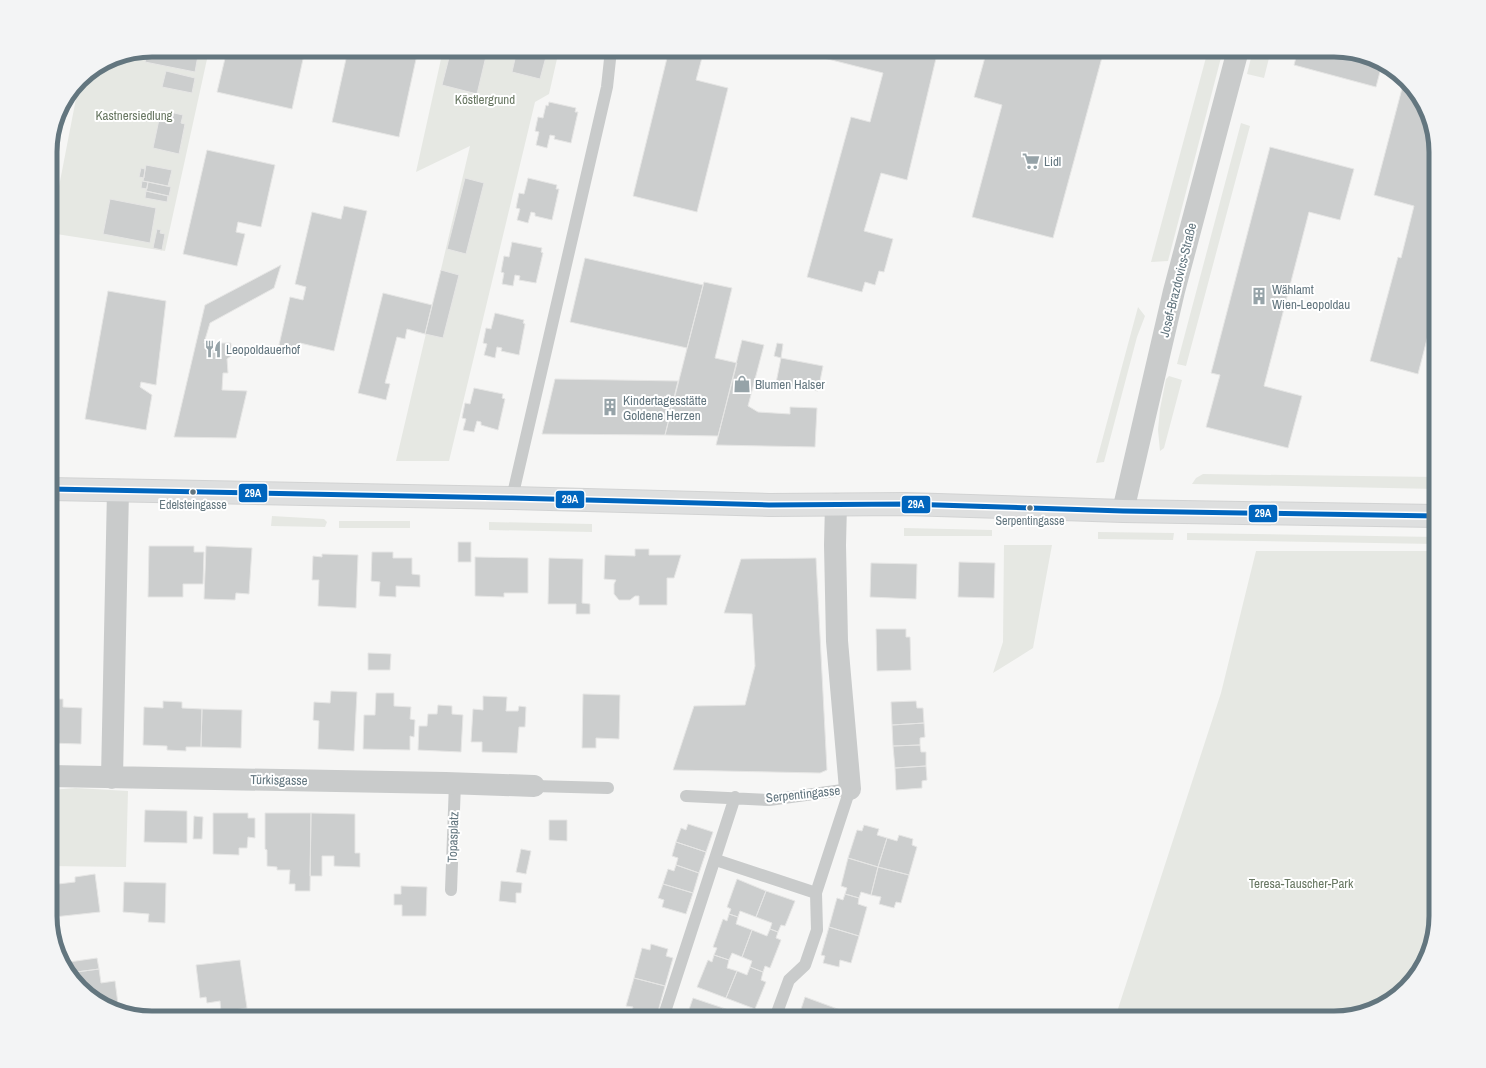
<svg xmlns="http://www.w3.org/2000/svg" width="1486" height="1068" viewBox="0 0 1486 1068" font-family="'Archivo Narrow',sans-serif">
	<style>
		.green { fill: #e6e8e3 }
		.building { fill: #cccece; stroke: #e6e6e5 }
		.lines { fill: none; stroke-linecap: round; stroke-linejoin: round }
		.secondary-casing { stroke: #d2d3d3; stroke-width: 24 }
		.service { stroke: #c9cbcb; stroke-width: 12 }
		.minor { stroke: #c9cbcb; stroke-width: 22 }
		.tertiary { stroke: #c9cbcb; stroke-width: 22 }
		.secondary { stroke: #dedfdf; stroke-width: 22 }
		.bus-1-casing { stroke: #fff; stroke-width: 8 }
		.bus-1 { stroke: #0065bd; stroke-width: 5 }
		.bus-dot { fill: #63767f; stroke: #fff; stroke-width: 1.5 }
		.labels { text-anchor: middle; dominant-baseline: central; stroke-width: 4; stroke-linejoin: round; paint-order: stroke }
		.bus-label { font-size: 12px; fill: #63767f; stroke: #fff }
		.park-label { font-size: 13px; fill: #687762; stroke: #fff }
		.poi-label { font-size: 13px; fill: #63767f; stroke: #fff; text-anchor: start }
		.street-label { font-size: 13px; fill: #63767f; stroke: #fff }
		.rim { fill: none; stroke: #63767f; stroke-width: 5 }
		.line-badge { stroke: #fff; stroke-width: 1.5 }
		.badge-label { font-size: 11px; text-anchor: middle; font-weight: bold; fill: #fff }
	</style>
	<rect width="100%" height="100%" fill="#f6f6f5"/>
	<path class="green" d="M152,50H209L165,251L50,233L79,83L85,76L113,58Z
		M443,50H559L549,94L535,102L449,461H396L470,146L416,172Z
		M1208,50H1223L1168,261L1151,262Z
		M1253,50H1271L1264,78L1247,74Z
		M1241,123L1250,126L1186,366L1177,364Z
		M1138,307L1145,316L1137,337L1104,462L1096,463Z
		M1169,376L1182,380L1164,448L1160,451L1158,430L1160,409L1166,379Z
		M1203,474L1436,477V489L1192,484L1196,478Z
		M272,516L324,519L327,522L325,527L271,526Z
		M339,521H410V528H339Z
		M489,522L592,524V532L489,530Z
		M904,528L992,530V536H904Z
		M1098,532L1174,533L1173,540L1098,539Z
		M1187,533L1436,537V544L1187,540Z
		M1004,545H1052L1033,648L993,673L1003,642Z
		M1256,551H1436V916L1430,949L1415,978L1379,1007L1334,1018H1115L1221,693Z
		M76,788L128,791L126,867L50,866V790Z"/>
	<path class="building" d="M152,50H199L195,72L145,62L148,51Z
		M227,50H305L292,109L217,92Z
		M348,50H418L399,137L332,122Z
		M451,50H479L487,52L477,94L442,85Z
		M517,50H534L547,53L540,79L512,72Z
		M669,50H688L703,54L696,80L728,88L697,212L633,196Z
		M792,50H938L907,180L881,173L864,231L893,239L884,272L879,271L875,285L865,282L862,292L807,277L851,117L870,122L883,73Z
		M987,50H1104L1053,238L972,217L1002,105L974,97Z
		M1298,50H1334L1366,55L1382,64L1376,87L1294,65Z
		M166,71L195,78L192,93L162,87Z
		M1404,81L1425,107L1436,152V304L1418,374L1370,361L1398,257L1401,258L1414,206L1374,195Z
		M549,102L576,108L575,112H578L571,143L554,139L555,136L550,135L547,148L536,145L539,132L535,131L538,117L543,118L546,105L548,106Z
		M161,110L183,115L181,123L185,124L179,154L153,148Z
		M1270,147L1354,169L1340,220L1309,212L1264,386L1302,396L1288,448L1206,427L1220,375L1211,373Z
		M207,150L275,165L261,227L238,222L236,232L245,234L237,266L183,254Z
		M146,165L172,170L168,186L143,181Z
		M141,168L145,169L144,178L139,177Z
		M465,178L484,183L466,254L447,249Z
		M528,178L557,185L556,189H559L552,220L535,216V213L531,212L528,223L517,220L520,209L516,208L519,193L524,194Z
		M142,181L148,182L147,189L141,188Z
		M148,182L171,187L169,196L146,191Z
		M146,191L168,196L167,202L145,198Z
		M110,199L156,208L150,243L103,234Z
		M344,206L367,211L334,351L300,343L299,350L279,345L290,297L303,300L306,287L295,284L312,212L341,219Z
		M157,229L161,230L160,233L165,234L162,250L153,248Z
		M512,242L542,248L541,252L543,253L536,283L519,280L520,276L515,275L513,286L502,284L504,273L501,272L504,256L509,257Z
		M585,258L703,285L687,348L570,322Z
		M281,265L274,288L210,323L204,343H231V356L227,359L228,373H223L222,390L247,391L236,438L174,437L205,305Z
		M441,270L459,275L443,338L425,334Z
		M704,282L732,288L715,358L737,363L718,436L665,435Z
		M108,291L166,301L156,385L141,382L140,387L152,395L146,430L85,419Z
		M383,293L432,305L425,334L407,329L405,339L397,337L385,383L390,384L386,400L358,393Z
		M495,313L524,320L523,323L525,324L519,355L501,351L502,348L497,347L495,358L484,355L487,344L483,343L486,328L491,329Z
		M742,340L764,345L748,406L758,412L790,414V407L817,408L815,447L716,445Z
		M777,343L783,344L781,358L774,356Z
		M781,358L823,366L818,391L776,383Z
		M555,379L678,381L665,435L542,434Z
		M474,388L503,394L502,398L505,399L498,430L481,425V422L477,421L474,432L463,430L466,419L462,418L465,403L470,404Z
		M458,542H471V562H458Z
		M149,546H194V552H204L203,584H183V597H148Z
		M206,546L252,548L249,594L236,593L235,600L204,599Z
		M635,549H649V555H681L674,578H667V605H639V596H635L630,600H619L614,594V584L616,580L604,579L605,555L635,556Z
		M372,552H393V558H412V574L420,575V587L396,586V597L379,596L380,582L371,581Z
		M322,554L358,555L356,608L318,606L319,580H312L313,556L322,557Z
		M475,557L528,558V593H504V597L475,596Z
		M549,558L583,559L582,603L590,604V614H576V604H548Z
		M816,558L827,770L820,773L673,770L694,706L745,705L755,666L752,614L724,613L741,559Z
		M959,562L995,563L994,598L958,597Z
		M871,563L917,564L916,599L870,597Z
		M876,629H906V637H910L911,670L877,671Z
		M368,653L391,654L390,670H368Z
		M331,691L357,692L354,751L318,749L319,721L313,720L314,702L330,703Z
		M376,693H394V706L411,707L410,719L415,720L414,737L410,736V750L363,749L364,715H375Z
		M583,694L620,695L619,739L596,738V748H582Z
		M483,696L507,697L506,711H518L519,706L526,707L525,727H519L517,753L482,752V742H471L473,709L483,710Z
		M50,699H63V707L82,708L81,744L50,743Z
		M163,701L182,702V708L202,709L201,747H186V751L167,750V746L143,745L144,707L163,708Z
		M916,701L917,708H923L924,723L892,725L891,702Z
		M438,705L452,706V714L463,715L461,752L418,750L419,726H427L428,714H437Z
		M202,709L242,710L241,748L201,747Z
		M924,723L925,737L920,738V745L893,746L892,725Z
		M920,745L921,752H926V766L895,768L893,746Z
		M926,766L927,780L922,781V788L896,790L895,768Z
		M145,810L187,811V843L144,842Z
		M213,813H248V818H255V838L248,837L247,848H239V855L213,854Z
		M265,813H311L310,891H295V884H289L290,870H277V867L267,866V850L265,849Z
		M311,813L355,814V853H360V867L334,866V856H322V876H310Z
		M194,816L203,817L202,839H193Z
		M549,820H567V841L549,840Z
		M688,824L713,832L706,852L676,842L681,828L686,830Z
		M864,825L879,829L877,835L887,838L878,867L848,858L857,830L862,831Z
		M899,835L913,839L912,845L917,847L909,875L878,867L887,838L897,841Z
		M676,842L706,852L699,873L676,865L678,858L672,856Z
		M521,849L531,851L526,874L516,872Z
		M848,858L878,867L871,895L861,892L859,898L845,894L847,888L841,886Z
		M676,865L699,873L693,893L663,884L668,869L674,871Z
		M878,867L909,875L901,903L896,902L894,908L879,904L881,897L871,895Z
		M95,874L100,912L54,917L50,885L75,882V877Z
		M737,879L766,891L756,917L740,911L738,917L729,914L731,909L727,907Z
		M501,881L522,883L521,893H516V903L499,901Z
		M124,882L166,883L165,923L148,922L149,914L123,912Z
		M663,884L693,893L686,914L662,907L664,900L658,898Z
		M401,886L427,887L426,916H402V905H394V894H401Z
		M766,891L795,901L785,926L781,925L778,932L770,929L772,923L756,917Z
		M845,894L859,898L858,904L867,907L859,936L829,927L837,898L843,900Z
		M729,914L738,917L736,924L752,930L742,957L732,953L729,960L714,955L717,948L713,947L723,919L727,921Z
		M829,927L859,936L851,963L840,960L839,967L823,963L825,956L821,955Z
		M770,929L778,932L776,938L781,940L770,968L765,966L763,972L750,967L752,961L742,957L752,930L767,936Z
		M651,944L668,949L666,956L673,958L665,986L634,978L642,948L650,950Z
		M714,955L729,960L727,968L737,971L726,998L697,987L708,960L712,962Z
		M97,958L99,969L69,973L64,967L62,963Z
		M240,960L247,1008L221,1012L220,1001L207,1003L206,997L200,998L196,965Z
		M750,967L763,972L761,980L766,982L755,1009L726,998L737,971L747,975Z
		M99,969L101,983L115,981L118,1004L107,1006L90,997L69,973Z
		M634,978L665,986L657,1015L649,1013L647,1018H644L631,1014L633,1007L626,1006Z
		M805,997L835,1008L832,1018H798Z
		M693,998L723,1008L719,1018H686Z
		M723,1008L750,1018H719Z
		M835,1008L863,1018H832Z
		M631,1014L644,1018H629Z"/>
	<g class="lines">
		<g class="secondary-casing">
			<path id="secondary" d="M50,489L512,498L769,505L906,504L1123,511L1436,516"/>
		</g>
		<path class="service" d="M512,498L607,87L611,50
			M534,786L608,788
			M686,796L769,800L850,789L816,893L817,930L805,965L789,980L775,1018
			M716,860L816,893
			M451,890L455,783
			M663,1018L735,797"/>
		<path class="minor" d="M836,504L835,545L837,641L850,789
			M50,776L446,783L534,786
			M112,778L118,490"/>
		<path class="tertiary" d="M1123,511L1174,291L1238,50"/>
		<use href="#secondary" class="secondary"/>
		<g class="bus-1-casing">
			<path id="bus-1" d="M50,489L512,498L769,505L906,504L1123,511L1436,516"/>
		</g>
		<use href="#bus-1" class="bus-1"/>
	</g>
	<defs>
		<g id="supermarket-bare" transform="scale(1.38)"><path d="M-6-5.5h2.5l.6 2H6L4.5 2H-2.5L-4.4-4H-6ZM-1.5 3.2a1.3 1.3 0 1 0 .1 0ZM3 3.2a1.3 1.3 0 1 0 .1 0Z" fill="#96a3a8" stroke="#fff" stroke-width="2.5" paint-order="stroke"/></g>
		<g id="building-bare" transform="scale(1.38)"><path d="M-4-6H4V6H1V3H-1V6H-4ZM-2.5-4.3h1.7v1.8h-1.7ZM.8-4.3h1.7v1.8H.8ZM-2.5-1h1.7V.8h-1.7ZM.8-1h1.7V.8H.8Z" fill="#96a3a8" stroke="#fff" stroke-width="2.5" paint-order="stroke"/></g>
		<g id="restaurant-bare" transform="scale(1.38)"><path d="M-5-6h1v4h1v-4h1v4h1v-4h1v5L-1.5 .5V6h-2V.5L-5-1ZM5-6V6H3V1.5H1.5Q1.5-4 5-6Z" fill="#96a3a8" stroke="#fff" stroke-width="2.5" paint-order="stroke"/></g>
		<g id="shop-bare" transform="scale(1.38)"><path d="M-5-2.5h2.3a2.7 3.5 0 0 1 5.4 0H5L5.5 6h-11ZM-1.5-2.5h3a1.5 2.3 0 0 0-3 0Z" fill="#96a3a8" stroke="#fff" stroke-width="2.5" paint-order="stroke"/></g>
	</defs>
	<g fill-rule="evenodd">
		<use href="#supermarket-bare" x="1031" y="161"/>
		<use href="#building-bare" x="1259" y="296"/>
		<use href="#restaurant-bare" x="213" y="349"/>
		<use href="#shop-bare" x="742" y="384"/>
		<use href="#building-bare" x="610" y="407"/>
	</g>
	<g class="bus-dot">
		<circle cx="193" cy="492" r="3.5"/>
		<circle cx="1030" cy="508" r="3.5"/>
	</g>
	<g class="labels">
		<g class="bus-label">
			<text x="193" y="505">Edelsteingasse</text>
			<text x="1030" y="521">Serpentingasse</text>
		</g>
		<g class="park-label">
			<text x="485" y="99">Köstlergrund</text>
			<text x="134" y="115">Kastnersiedlung</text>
			<text x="1301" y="883">Teresa-Tauscher-Park</text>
		</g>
		<g class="poi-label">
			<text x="1044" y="161">Lidl</text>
			<text x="1272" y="289">Wählamt<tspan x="1272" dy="15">Wien-Leopoldau</tspan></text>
			<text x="226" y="349">Leopoldauerhof</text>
			<text x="755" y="384">Blumen Halser</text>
			<text x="623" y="400">Kindertagesstätte<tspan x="623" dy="15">Goldene Herzen</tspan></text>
		</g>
		<g class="street-label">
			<text transform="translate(1178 280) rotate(-76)">Josef-Brazdovics-Straße</text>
			<text transform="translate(279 780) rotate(1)">Türkisgasse</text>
			<text transform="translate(803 794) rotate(-6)">Serpentingasse</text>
			<text transform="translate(453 837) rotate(-88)">Topasplatz</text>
		</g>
	</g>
	<path d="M0 0H1486V1068H0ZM152 57H1334A95 95 0 0 1 1429 152V916A95 95 0 0 1 1334 1011H152A95 95 0 0 1 57 916V152A95 95 0 0 1 152 57Z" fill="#f3f4f5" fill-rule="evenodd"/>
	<path class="rim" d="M152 57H1334A95 95 0 0 1 1429 152V916A95 95 0 0 1 1334 1011H152A95 95 0 0 1 57 916V152A95 95 0 0 1 152 57Z"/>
	<g class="line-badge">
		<rect x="238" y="483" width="30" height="20" rx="4" fill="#0065bd"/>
		<rect x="555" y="490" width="30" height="19" rx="4" fill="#0065bd"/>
		<rect x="901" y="495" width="30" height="19" rx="4" fill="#0065bd"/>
		<rect x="1248" y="504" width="30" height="19" rx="4" fill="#0065bd"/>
	</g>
	<g class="badge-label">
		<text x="253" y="497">29A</text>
		<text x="570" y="503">29A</text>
		<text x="916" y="508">29A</text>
		<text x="1263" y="517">29A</text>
	</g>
</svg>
